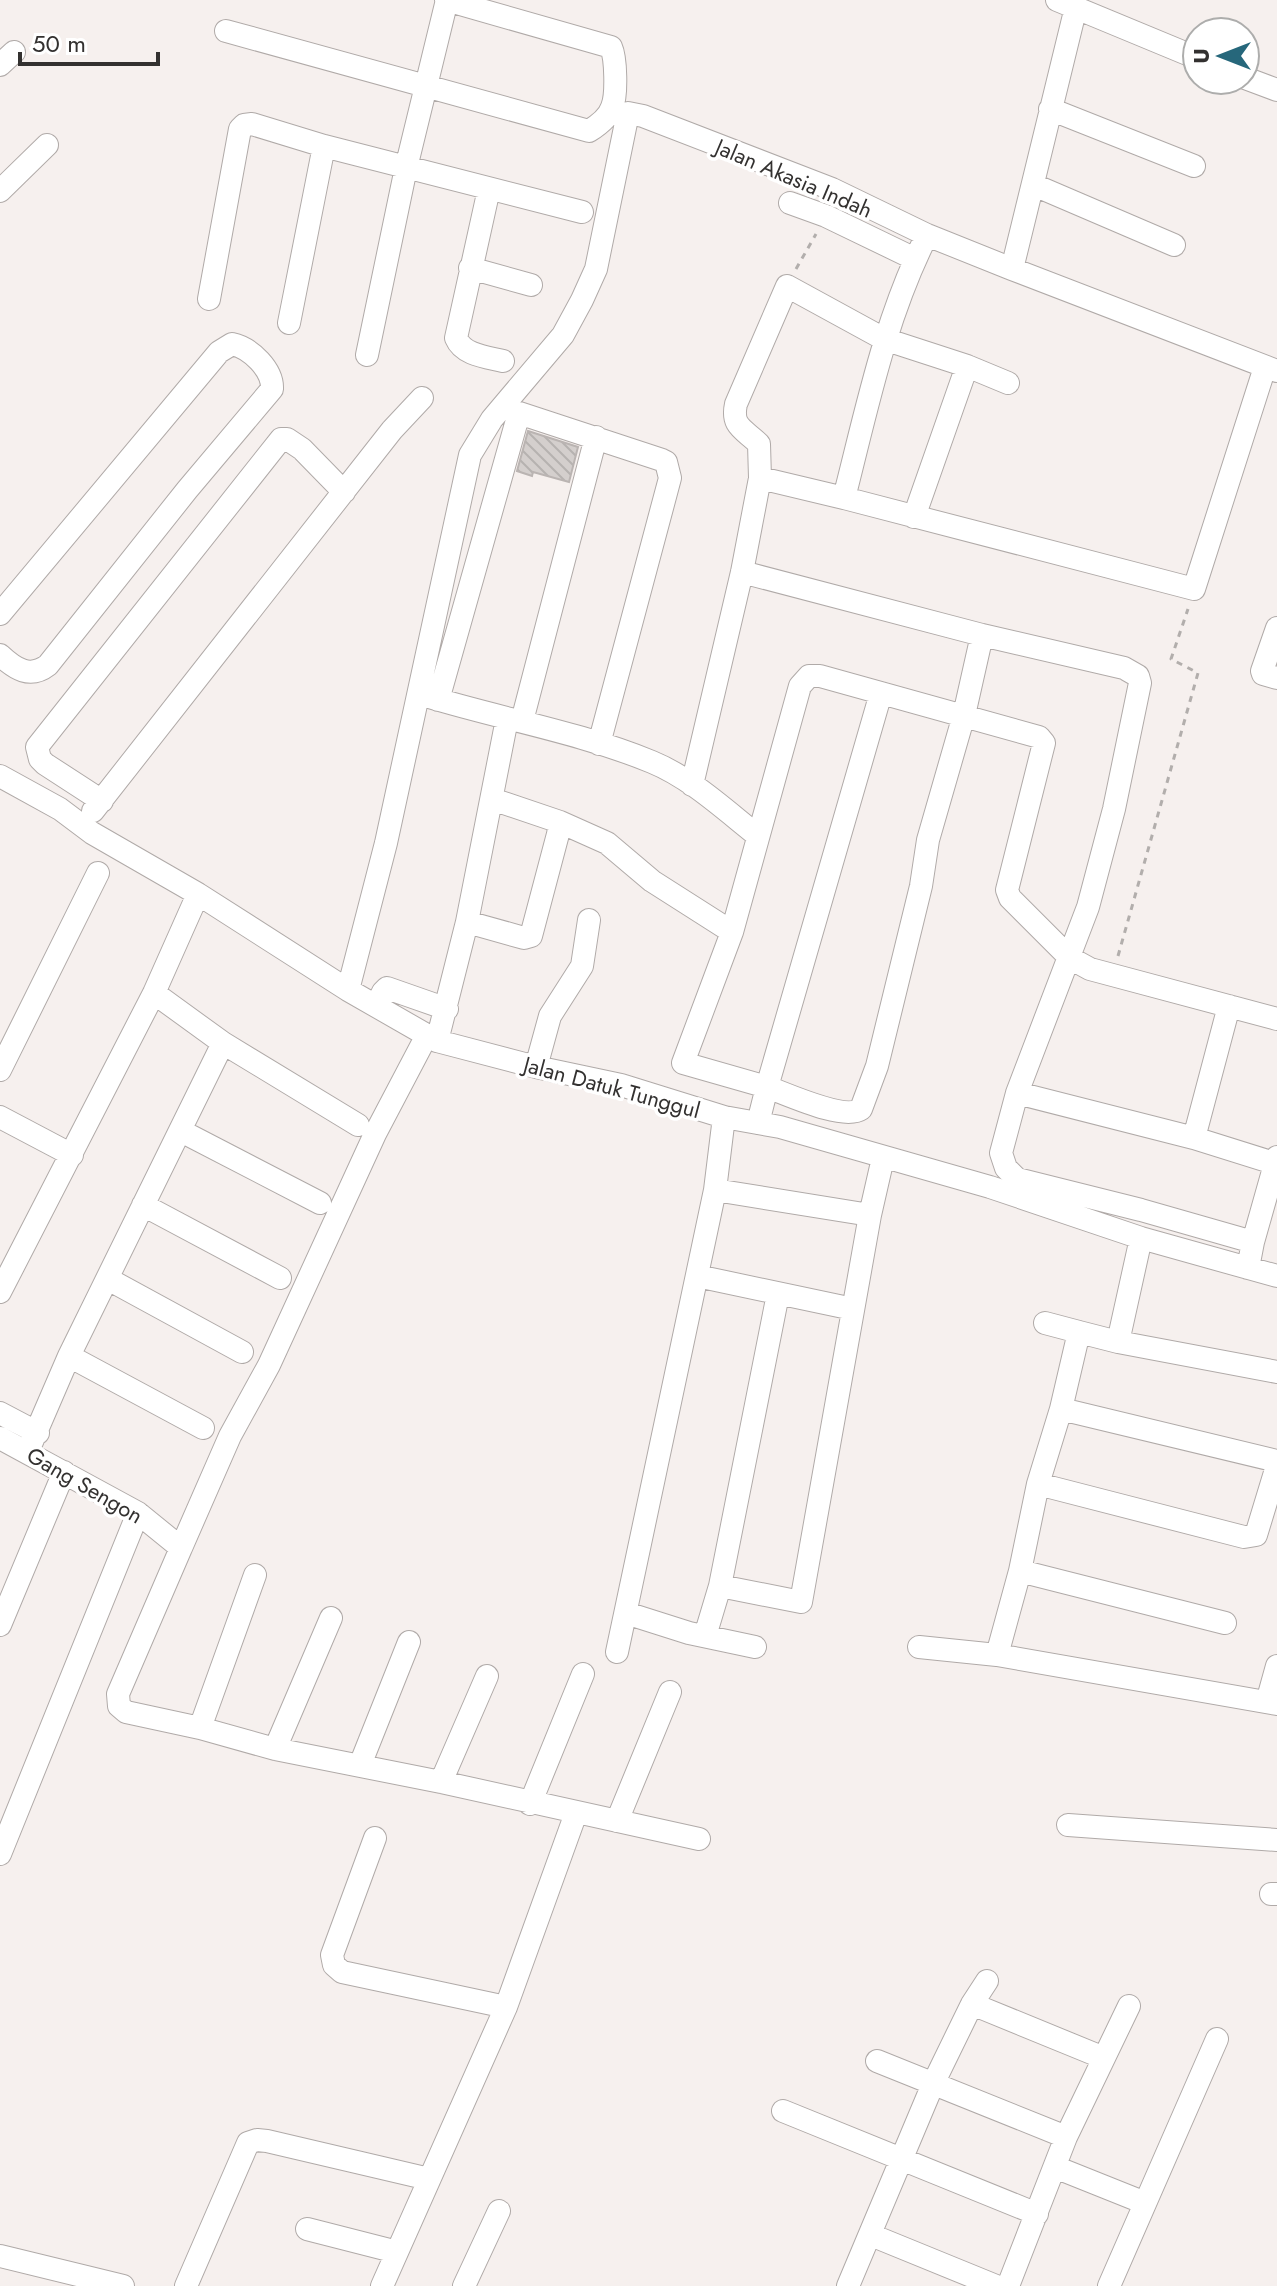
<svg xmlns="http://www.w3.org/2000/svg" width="1277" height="2286" viewBox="0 0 1277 2286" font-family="Jost,sans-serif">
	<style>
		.building { fill: url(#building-back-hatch); stroke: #bab4b2; stroke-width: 2 }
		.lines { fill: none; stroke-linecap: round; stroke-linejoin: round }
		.minor-casing { stroke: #b0aaa8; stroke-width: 24 }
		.path { stroke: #b2aeac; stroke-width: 3; stroke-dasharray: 6 6; stroke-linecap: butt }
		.minor { stroke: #fff; stroke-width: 22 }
		.labels { text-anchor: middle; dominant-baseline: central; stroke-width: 7; stroke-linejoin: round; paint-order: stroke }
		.street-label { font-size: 22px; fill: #333130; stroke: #fff }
	</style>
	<defs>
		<pattern id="building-back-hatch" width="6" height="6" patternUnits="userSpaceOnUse" patternTransform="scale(2)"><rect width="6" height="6" fill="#d4cfcd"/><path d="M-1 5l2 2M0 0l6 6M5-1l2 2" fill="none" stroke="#b6b2b0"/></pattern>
	</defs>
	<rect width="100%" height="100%" fill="#f6f0ee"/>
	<path class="building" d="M528,431L578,447L569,482L533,472L532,476L517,471Z"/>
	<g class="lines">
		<g class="minor-casing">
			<path id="minor" d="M1057,0L1197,58
				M226,31L589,131C597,126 609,117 612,107C617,95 616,58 611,47L446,0
				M0,65L14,52
				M1245,78L1277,90
				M1050,109L1194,166
				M1034,185L1174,245
				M489,189L456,338C463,355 486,357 503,361
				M0,191L47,145
				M790,203L826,216L915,259
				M927,235C885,318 867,408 844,498L1194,589L1265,367
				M470,268L531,285
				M1012,269L1076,7
				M209,299L240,129L244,125L252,124L324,146L582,212
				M289,323L324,146
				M367,355L406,168L447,0
				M967,366L1008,383
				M760,478L759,444C744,429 731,427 736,404L787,286L884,339L967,366L914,517
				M742,572L982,635L1124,668L1138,676L1140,683L1114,809L1088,907L1017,1093L1001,1153L1006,1168L1017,1179L1141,1210L1253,1242L1248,1268
				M0,614L219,352L232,344C251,348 273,370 272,389L187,490L48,665C30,679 15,669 0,655
				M1277,628L1262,671L1263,674L1277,678
				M881,693L767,1087L683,1063L732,932L800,686L809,676H820L1039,737L1044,743L1007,890L1010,898L1070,958L1090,969L1277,1019
				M426,696C501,719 579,732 652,762C691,778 725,810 758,836
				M438,700L519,413L662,460L666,462L670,478L599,744
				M522,721L596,437
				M0,776L60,809L92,833L198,894L348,990L437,1041L536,1067L621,1085L724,1117L780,1127L990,1187L1141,1238L1277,1276
				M692,785L742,572L760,478L844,498
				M102,801L45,764L40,759L37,747L281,439H287L302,449L344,492
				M93,811L392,430L422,398
				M560,822L607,843L652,881L732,932
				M467,922L524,938L531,936L558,834L560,822L492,799
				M348,990L386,843L470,455L492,419L563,335L582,300L596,269L628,113L643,116L832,189L927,235L1012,269L1277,371
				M154,993L223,1043L358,1125
				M376,1006L383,992L387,988L447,1009
				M437,1041L467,922L507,719
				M536,1067L550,1016L582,966L589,920
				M0,1070L98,873
				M1017,1093L1194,1138L1277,1164
				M0,1117L72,1155
				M758,1123L767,1087C787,1094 844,1121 861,1109L877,1066L921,886L928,840L964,715L982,635
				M181,1131L320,1203
				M1194,1138L1229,1006
				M715,1190L724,1117
				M143,1205L280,1278
				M1253,1242L1277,1157
				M697,1276L853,1309
				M108,1279L242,1352
				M0,1292L154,993L198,894
				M1045,1323L1079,1332
				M1118,1342L1277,1372
				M69,1356L203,1428
				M1061,1409L1277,1461
				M0,1413L38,1433
				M0,1438L138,1513L181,1548L118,1694L119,1706L126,1712L200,1728L275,1749L441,1782L699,1839
				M28,1451L69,1356L223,1043
				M1038,1484L1244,1537L1256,1535L1277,1466
				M181,1548L230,1436L269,1365L375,1134L427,1035
				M1020,1571L1225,1623
				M720,1586L801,1602L870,1215L883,1158
				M626,1613L689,1633L755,1647
				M0,1625L64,1472
				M705,1636L720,1586L778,1294
				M919,1647L997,1655L1277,1704
				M617,1652L715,1190L870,1215
				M997,1655L1020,1571L1038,1484L1061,1409L1079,1332L1118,1342L1141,1238
				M1267,1702L1277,1666
				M200,1728L255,1575
				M275,1749L331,1618
				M360,1765L409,1642
				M441,1782L487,1676
				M530,1804L583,1674
				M617,1821L670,1692
				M1068,1825L1277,1840
				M375,1838L332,1955L334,1965L342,1972L506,2007
				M0,1854L138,1513
				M1271,1894H1277
				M972,2004L1104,2058
				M877,2061L1066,2137
				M783,2111L1037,2214
				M1055,2167L1145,2203
				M307,2229L397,2252
				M871,2235L996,2286
				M0,2256L123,2286
				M186,2286L248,2143L257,2140L267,2141L429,2179
				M382,2286L506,2007L576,1813
				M464,2286L499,2211
				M848,2286L933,2084L972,2004L987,1981
				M1008,2286L1066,2137L1129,2006
				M1109,2286L1217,2039"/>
		</g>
		<path class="path" d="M796,269L816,234
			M1118,956L1198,673L1171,659L1188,609"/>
		<use href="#minor" class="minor"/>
	</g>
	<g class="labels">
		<g class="street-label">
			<text transform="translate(794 178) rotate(23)">Jalan Akasia Indah</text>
			<text transform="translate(612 1087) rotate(15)">Jalan Datuk Tunggul</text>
			<text transform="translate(85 1485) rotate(30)">Gang Sengon</text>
		</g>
	</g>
	<g transform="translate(1221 56) rotate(270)"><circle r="38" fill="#ffffff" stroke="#adadac" stroke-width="2"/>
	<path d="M0-6L14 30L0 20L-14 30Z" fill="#26677b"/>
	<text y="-12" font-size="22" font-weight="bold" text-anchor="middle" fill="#333130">U</text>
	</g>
	<path d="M20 52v12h138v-12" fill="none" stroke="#333130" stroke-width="4"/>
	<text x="32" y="52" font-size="24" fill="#333130" stroke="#ffffff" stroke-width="6" paint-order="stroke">50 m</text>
</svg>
